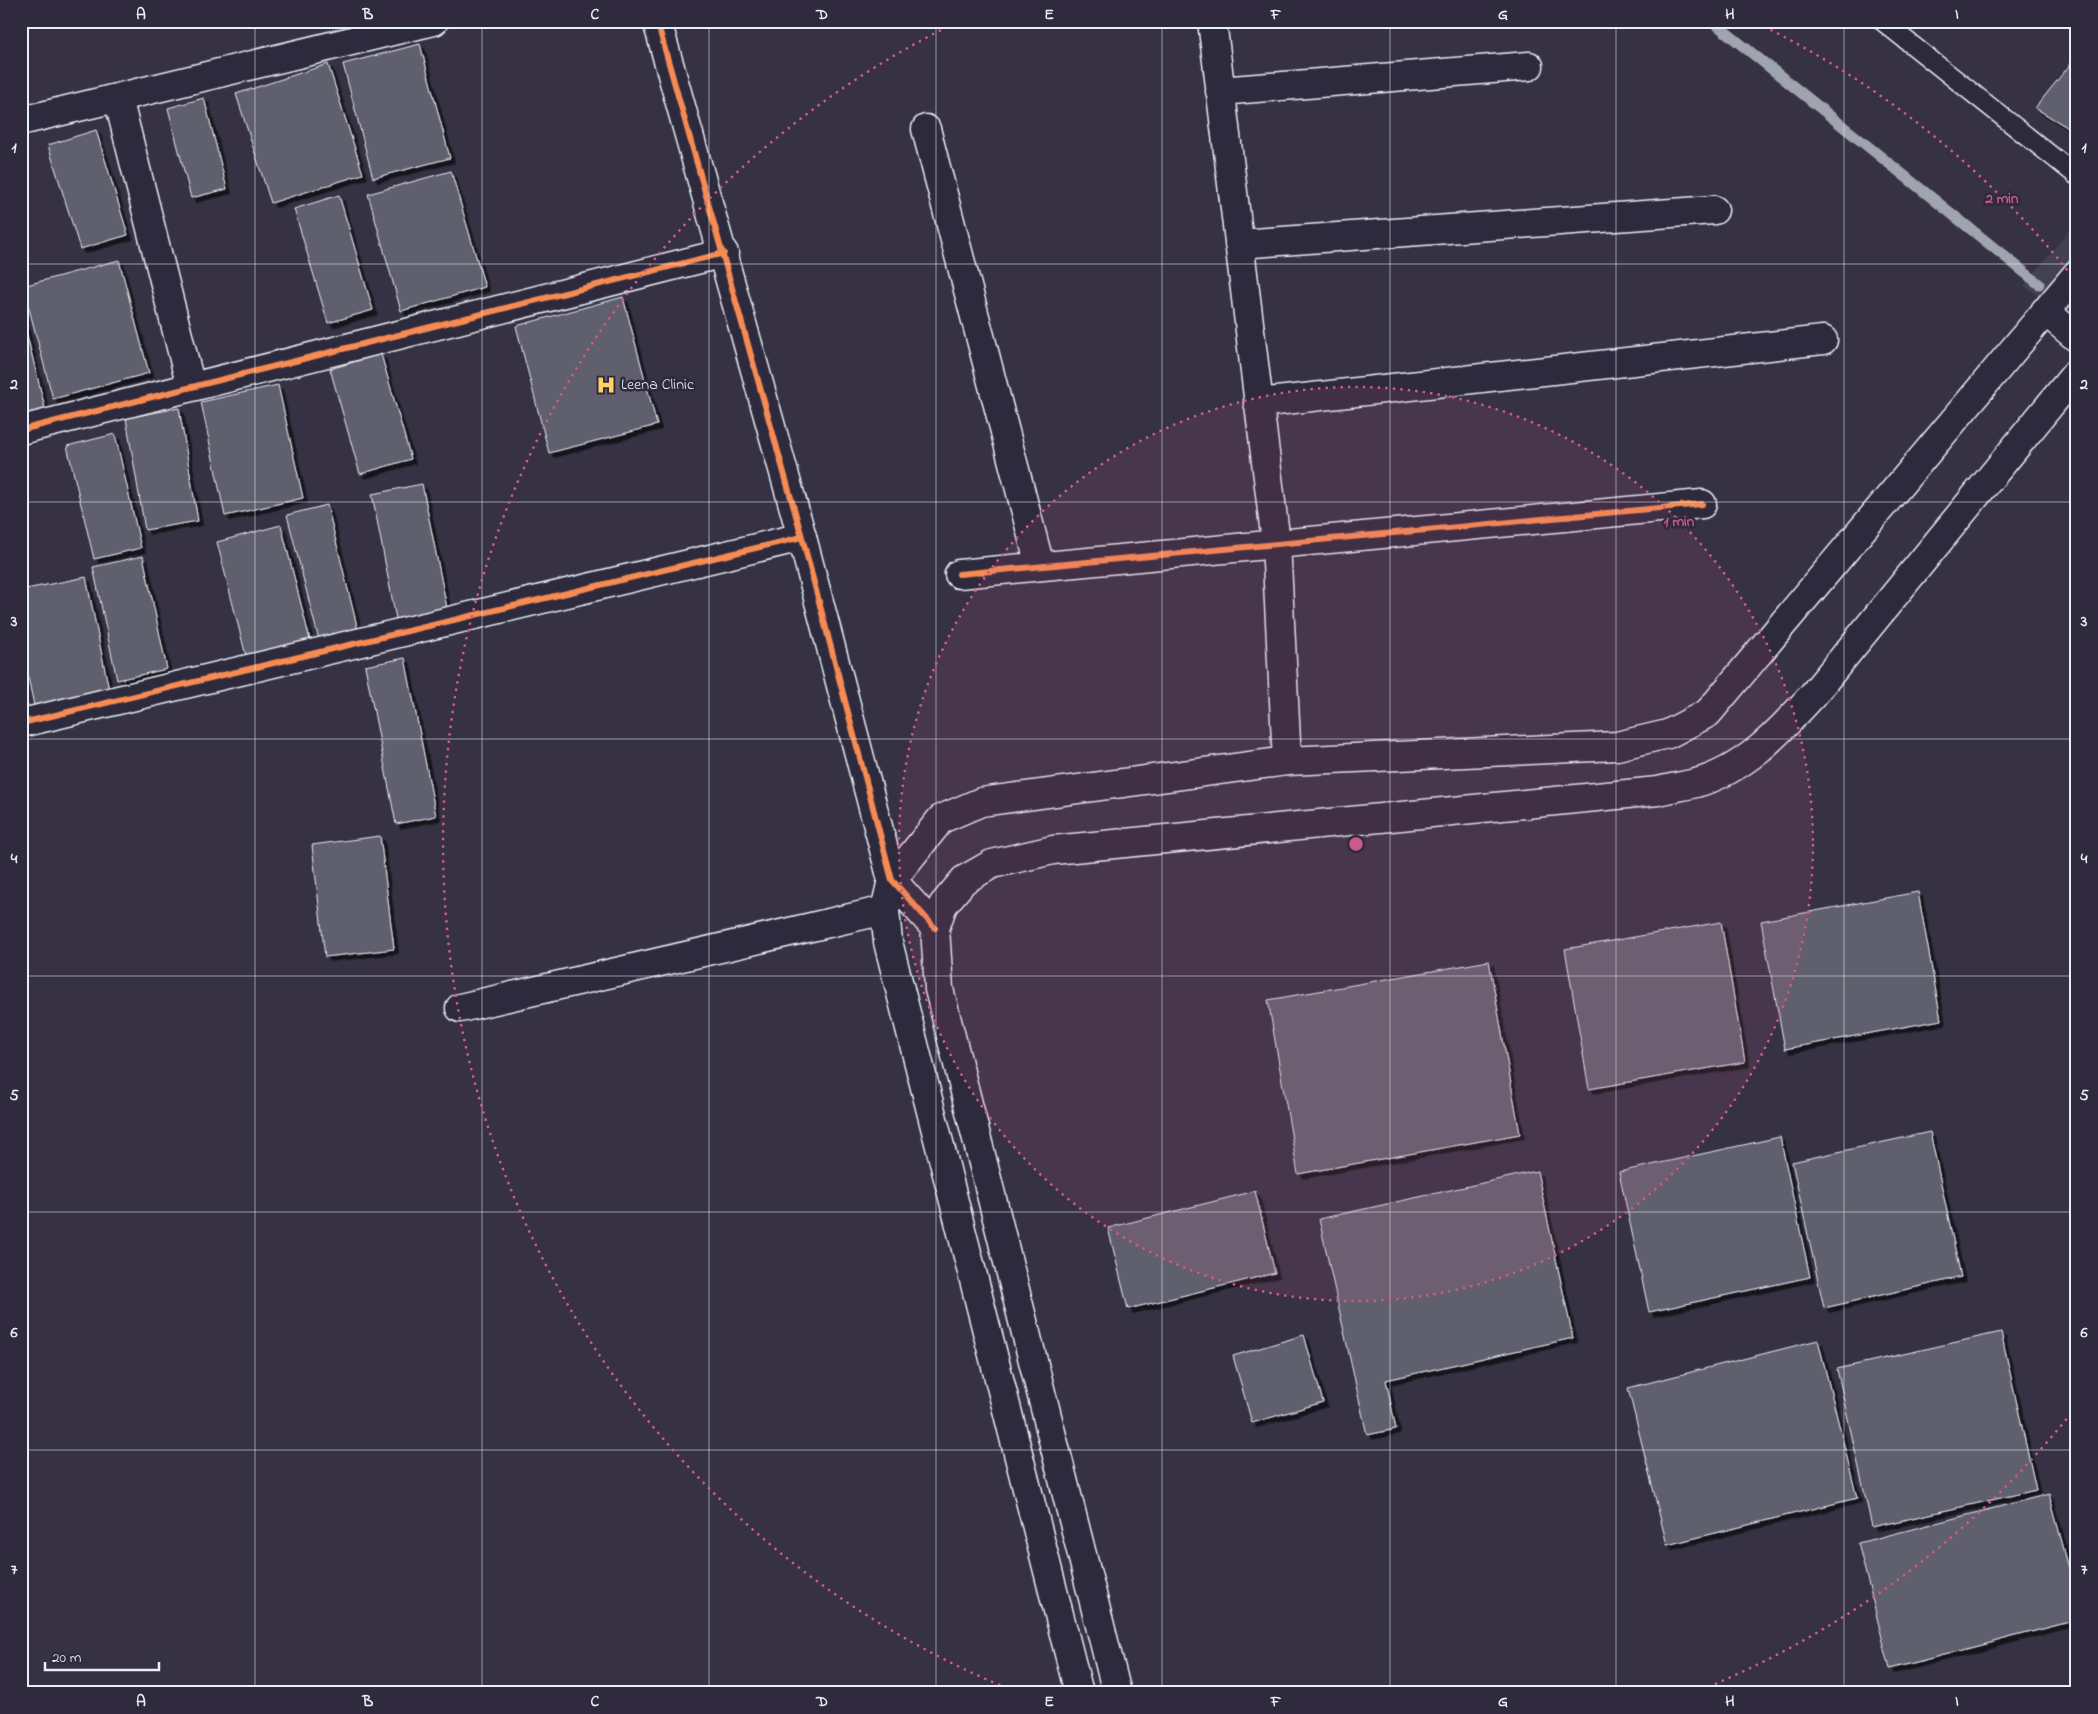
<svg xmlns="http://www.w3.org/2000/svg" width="2098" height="1714" viewBox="0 0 2098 1714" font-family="'Indie Flower',sans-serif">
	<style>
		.built { fill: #433f51 }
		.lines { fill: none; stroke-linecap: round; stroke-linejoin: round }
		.stream { stroke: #a0a4af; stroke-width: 11 }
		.building { fill: #605e6e; stroke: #e8f1f8; filter: url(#shadow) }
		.service-casing { stroke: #e8f1f8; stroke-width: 21 }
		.minor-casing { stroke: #e8f1f8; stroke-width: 31 }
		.tertiary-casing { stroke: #e8f1f8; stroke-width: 31 }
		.secondary-casing { stroke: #e8f1f8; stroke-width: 31 }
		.service { stroke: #2f2a3d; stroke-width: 18 }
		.minor { stroke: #2f2a3d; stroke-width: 28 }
		.tertiary { stroke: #2f2a3d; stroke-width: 28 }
		.secondary { stroke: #2f2a3d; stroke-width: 28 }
		.cycleway-casing { stroke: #2f2a3d; stroke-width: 9 }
		.cycleway { stroke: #f68b52; stroke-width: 6 }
		.grid { fill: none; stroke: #e8f1f8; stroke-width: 1; stroke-opacity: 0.55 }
		.ring { fill: none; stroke: #cd598a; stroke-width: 2.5; stroke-dasharray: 2.5 5 }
		.labels { text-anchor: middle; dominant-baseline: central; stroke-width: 5; stroke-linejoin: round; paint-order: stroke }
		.poi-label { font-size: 16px; fill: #e8f1f8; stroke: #2f2a3d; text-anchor: start }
		.centre { fill: #cd598a; stroke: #2f2a3d; stroke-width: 2.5 }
		.ring-label { font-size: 15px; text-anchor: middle; font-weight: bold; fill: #cd598a; stroke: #2f2a3d; stroke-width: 5; stroke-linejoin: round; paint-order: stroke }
		.neatline { fill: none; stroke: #e8f1f8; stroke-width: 2 }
		.grid-label { font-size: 16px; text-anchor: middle; font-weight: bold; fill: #e8f1f8 }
	</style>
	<defs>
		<filter id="shadow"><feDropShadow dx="4.5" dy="4.5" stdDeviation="0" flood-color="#0009"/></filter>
	</defs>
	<rect width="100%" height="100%" fill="#363244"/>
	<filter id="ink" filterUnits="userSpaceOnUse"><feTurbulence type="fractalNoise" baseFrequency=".02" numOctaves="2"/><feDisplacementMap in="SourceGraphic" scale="10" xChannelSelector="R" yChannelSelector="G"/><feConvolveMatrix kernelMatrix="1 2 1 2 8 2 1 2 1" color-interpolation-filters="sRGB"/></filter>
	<g filter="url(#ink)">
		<path class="built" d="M2077,220V320L2024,286Z"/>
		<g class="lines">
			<path class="stream" d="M1712,21L2039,284"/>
		</g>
		<path class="building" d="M420,44L450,158L373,178L343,64Z
			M2077,56V133L2035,108Z
			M328,64L363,174L271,203L236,94Z
			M204,98L227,189L191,198L168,108Z
			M96,130L128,235L80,249L48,145Z
			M451,171L485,287L401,311L368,194Z
			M339,195L373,310L328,323L294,209Z
			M119,260L149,373L53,399L23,286Z
			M623,297L657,425L549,453L516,326Z
			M21,311L46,412L21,418Z
			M381,354L411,459L360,474L330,369Z
			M278,385L303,498L225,516L201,402Z
			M179,408L198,521L145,530L126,418Z
			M115,434L141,548L94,559L67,446Z
			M422,484L447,608L396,619L372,494Z
			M327,505L358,630L319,640L287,515Z
			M281,525L310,640L246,656L217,542Z
			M143,556L167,669L117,680L93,567Z
			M86,577L109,690L34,705L21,645V590Z
			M405,658L436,816L396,824L365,666Z
			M380,836L394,949L325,957L312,845Z
			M1918,892L1941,1020L1785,1049L1761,921Z
			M1721,922L1745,1062L1589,1089L1565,949Z
			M1489,961L1520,1134L1298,1174L1268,1000Z
			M1930,1132L1961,1277L1824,1308L1792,1162Z
			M1780,1137L1810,1277L1649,1312L1619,1172Z
			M1537,1171L1573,1338L1386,1380L1396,1429L1367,1435L1319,1219Z
			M1255,1191L1275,1273L1128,1309L1108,1228Z
			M2001,1332L2036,1490L1872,1527L1837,1369Z
			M1304,1335L1323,1402L1252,1423L1233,1356Z
			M1818,1340L1857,1498L1667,1545L1628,1388Z
			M2049,1494L2077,1598V1620L1890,1669L1858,1543Z"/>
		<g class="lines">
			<g class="service-casing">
				<path id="service" d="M1882,21L2077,176"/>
			</g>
			<g class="minor-casing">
				<path id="minor" d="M1212,21L1276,543L1287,761
					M1220,91L1529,66
					M118,98L191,387
					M21,121L434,21
					M926,129L1040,566
					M1239,244L1714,210
					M1258,403L1823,340
					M21,430L724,253
					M959,574L1702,504
					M26,722L802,537
					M460,1008L885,910"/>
			</g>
			<g class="tertiary-casing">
				<path id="tertiary" d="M657,21L802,537L892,880L935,928"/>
			</g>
			<g class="secondary-casing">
				<path id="secondary" d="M2045,311L2077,338
					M1079,1693L888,942L885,910L892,880L941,819L981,802L1287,761L1617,746L1668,734L1708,713L2077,274
					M1117,1693L939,989L935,928L943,905L964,880L992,864L1053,850L1658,791C1670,788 1683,786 1696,783C1745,770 1779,732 1812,696L2077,372"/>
			</g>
			<use href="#service" class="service"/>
			<use href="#minor" class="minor"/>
			<use href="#tertiary" class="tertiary"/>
			<use href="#secondary" class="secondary"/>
			<g class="cycleway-casing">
				<path id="cycleway" d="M657,21L802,537L892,880L935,928
					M21,430L724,253
					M959,574L1702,504
					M26,722L802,537"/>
			</g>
			<use href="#cycleway" class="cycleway"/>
		</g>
	</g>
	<path class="grid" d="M255,21V1693M482,21V1693M709,21V1693M936,21V1693M1162,21V1693M1390,21V1693M1616,21V1693M1844,21V1693M21,264H2077M21,502H2077M21,739H2077M21,976H2077M21,1212H2077M21,1450H2077"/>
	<circle cx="1356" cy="844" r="457" fill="#cd598a" fill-opacity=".12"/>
	<g class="ring">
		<circle cx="1356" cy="844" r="457"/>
		<path d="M2076 1407A914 914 0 0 1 1698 1691M1014 1691A914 914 0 0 1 955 23M1757 23A914 914 0 0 1 2076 281"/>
	</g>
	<defs>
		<g id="hospital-bare" transform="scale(1.5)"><path d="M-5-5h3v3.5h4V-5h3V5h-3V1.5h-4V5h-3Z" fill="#ffd166" stroke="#2f2a3d" stroke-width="2.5" paint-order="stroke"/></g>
	</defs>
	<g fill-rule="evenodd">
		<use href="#hospital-bare" x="606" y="385"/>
	</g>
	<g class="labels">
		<g class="poi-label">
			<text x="621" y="385">Leena Clinic</text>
		</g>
	</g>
	<circle cx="1356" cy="844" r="8" class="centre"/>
	<g class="ring-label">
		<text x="2002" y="203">2 min</text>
		<text x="1679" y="526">1 min</text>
	</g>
	<rect width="2098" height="1714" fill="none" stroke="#2f2a3d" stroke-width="55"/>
	<path d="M45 1662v8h114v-8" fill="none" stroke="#e8f1f8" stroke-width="2.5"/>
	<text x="52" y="1662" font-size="15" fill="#e8f1f8" stroke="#2f2a3d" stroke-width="4" paint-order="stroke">20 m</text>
	<rect x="28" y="28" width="2042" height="1658" class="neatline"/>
	<g class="grid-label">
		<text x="141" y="19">A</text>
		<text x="368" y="19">B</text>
		<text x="595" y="19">C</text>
		<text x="822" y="19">D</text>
		<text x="1049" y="19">E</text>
		<text x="1276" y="19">F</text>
		<text x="1503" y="19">G</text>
		<text x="1730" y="19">H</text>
		<text x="1957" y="19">I</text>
		<text x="14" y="152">1</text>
		<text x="2084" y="152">1</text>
		<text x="14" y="389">2</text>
		<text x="2084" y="389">2</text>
		<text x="14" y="626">3</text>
		<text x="2084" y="626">3</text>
		<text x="14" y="863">4</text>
		<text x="2084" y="863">4</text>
		<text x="14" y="1100">5</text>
		<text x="2084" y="1100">5</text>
		<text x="14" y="1337">6</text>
		<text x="2084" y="1337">6</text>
		<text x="14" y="1574">7</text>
		<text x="2084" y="1574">7</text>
		<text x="141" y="1706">A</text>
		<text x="368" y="1706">B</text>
		<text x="595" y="1706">C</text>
		<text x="822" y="1706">D</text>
		<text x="1049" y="1706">E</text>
		<text x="1276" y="1706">F</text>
		<text x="1503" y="1706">G</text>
		<text x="1730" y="1706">H</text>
		<text x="1957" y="1706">I</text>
	</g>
</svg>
